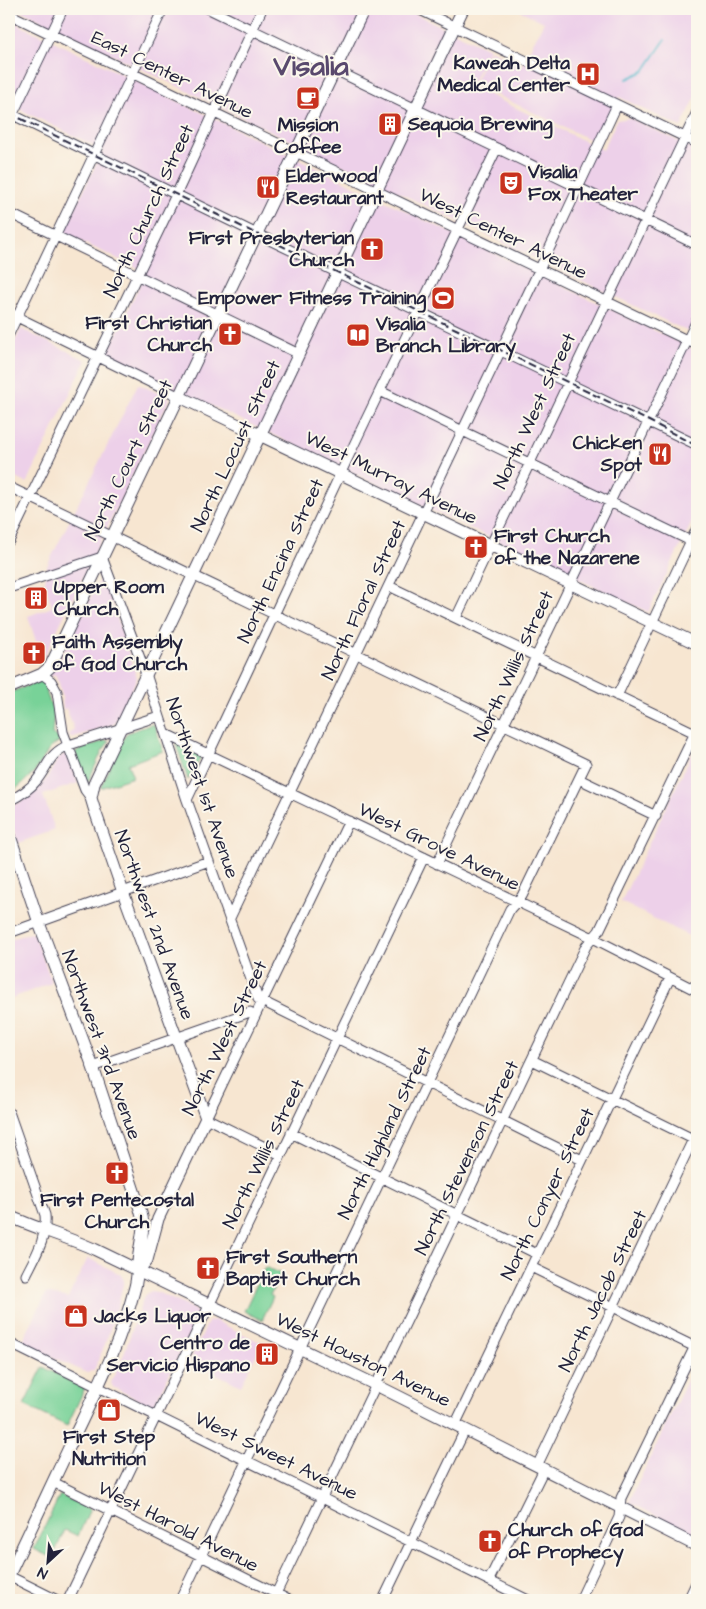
<svg xmlns="http://www.w3.org/2000/svg" width="706" height="1609" viewBox="0 0 706 1609" font-family="'Architects Daughter',sans-serif">
	<style>
		.built { fill: #edd0e9 }
		.green { fill: #78d298; stroke: #4d7a6a }
		.lines { fill: none; stroke-linecap: round; stroke-linejoin: round }
		.stream { stroke: #4db6cb; stroke-width: 2 }
		.minor-casing { stroke: #423f52; stroke-width: 11 }
		.major-casing { stroke: #423f52; stroke-width: 13 }
		.minor { stroke: #fff; stroke-width: 9 }
		.major { stroke: #fff; stroke-width: 11 }
		.rail { stroke: #22223b; stroke-width: 2; stroke-dasharray: 8 4; stroke-linecap: butt }
		.labels { text-anchor: middle; dominant-baseline: central; stroke-width: 4; stroke-linejoin: round; paint-order: stroke }
		.poi-label { font-size: 19px; font-weight: bold; fill: #22223b; stroke: #fbf7ec; text-anchor: start }
		.street-label { font-size: 19px; fill: #22223b; stroke: #fbf7ec }
		.town-label { font-size: 29px; font-weight: bold; fill: #59496d; stroke: #fbf7ec }
	</style>
	<rect width="100%" height="100%" fill="#fbf7ec"/>
	<filter id="ink" filterUnits="userSpaceOnUse"><feTurbulence type="fractalNoise" baseFrequency=".02" numOctaves="2"/><feDisplacementMap in="SourceGraphic" scale="10" xChannelSelector="R" yChannelSelector="G"/><feConvolveMatrix kernelMatrix="1 2 1 2 8 2 1 2 1" color-interpolation-filters="sRGB"/></filter>
	<filter id="wash" filterUnits="userSpaceOnUse"><feTurbulence type="fractalNoise" baseFrequency=".0096" numOctaves="4" result="noise"/><feDisplacementMap in="SourceGraphic" scale="20" xChannelSelector="R" yChannelSelector="G"/><feGaussianBlur stdDeviation="1.12" result="paint"/><feColorMatrix in="noise" values="0 0 0 0 0 0 0 0 0 0 0 0 0 0 0 0 0 1.4 0 .05"/><feComposite in="paint" operator="in"/></filter>
	<g filter="url(#wash)">
		<rect width="100%" height="100%" fill="#f7e6d1"/>
		<path class="built" d="M17,9H405L489,49L471,86L603,150L617,120L630,118L697,150V336Z
			M517,9H697V95L681,127L619,97L595,142L474,84L490,50L522,65L544,22Z
			M9,20L697,351V512L648,612L106,356L146,272L63,233L103,150L9,104Z
			M21,329L86,360L27,483L9,475V354Z
			M138,384L170,398L42,661L28,616L52,607L45,583L47,566Z
			M101,576H103L137,678L114,724L71,738L69,735L74,729L66,708L63,710L62,695L59,683L55,674L50,677L49,675L58,663Z
			M697,743V940L621,902Z
			M67,753L78,783L43,795L55,830L18,843L9,816V807L19,803L30,796L48,777L58,758Z
			M30,933L34,934L52,983L9,999V940Z
			M88,1258L120,1274L124,1280L118,1305L104,1347L94,1370L87,1373L22,1343L46,1293L68,1298Z
			M151,1291L157,1292L195,1310L198,1316L155,1403L151,1406L113,1387L111,1383L123,1356L143,1299L146,1294Z
			M214,1320L262,1343L241,1386L190,1361L208,1322Z
			M697,1360V1536L629,1502Z"/>
		<path class="green" d="M42,680L49,683L45,689L54,713L52,734L59,738L60,741C44,751 46,757 35,771C27,780 17,787 9,796V693Z
			M152,724L155,726L163,751L128,764L133,777L100,788L125,736L127,733Z
			M106,740L109,742L102,751L87,784L75,753L76,751Z
			M179,742L187,746L201,757L188,780L176,744Z
			M265,1267L281,1274L270,1295L273,1297L262,1320L244,1311Z
			M43,1367L85,1388L67,1426L24,1405Z
			M60,1495L90,1509L78,1536L65,1530L52,1558L34,1549Z"/>
		<g class="lines">
			<path class="stream" d="M627,79L644,71L665,40"/>
		</g>
	</g>
	<g filter="url(#ink)">
		<g class="lines">
			<g class="minor-casing">
				<path id="minor" d="M209,9L697,245
					M418,9L697,143
					M9,14L697,345
					M9,113L259,235L697,445
					M9,122L63,9
					M9,213L299,354
					M9,313L178,396
					M9,334C61,226 111,117 163,9
					M380,391L697,544
					M9,487L586,764L522,896L510,909L180,1600
					M9,541L176,195L262,9
					M389,586L697,734
					M9,588L102,557L146,674L187,800L258,999L582,1160
					M456,618L697,112
					M42,674L51,681L57,692L63,732L85,790L91,798
					M617,696L697,528
					M166,734L593,938L697,991
					M579,779L656,816
					M187,800L360,432L497,148
					M9,801C19,796 30,789 37,780C49,765 49,753 69,745L159,716
					M437,864L697,320
					M230,918L563,220L617,105
					M9,933L209,861
					M532,1060L697,1141
					M93,1067L250,1012L255,1015
					M9,1112L45,1215C47,1238 36,1255 26,1275
					M291,1133L537,1254
					M281,1155L206,1118L349,821
					M531,1267L695,1347
					M9,1343L528,1600
					M455,1425L670,978
					M537,1466L697,1131
					M53,1482L289,1600
					M9,1576L57,1600
					M489,1580L544,1469
					M68,1600L424,857
					M273,1600L586,946L599,931L692,739L697,734
					M383,1600L465,1430
					M580,1600L619,1517L621,1498L697,1342
					M688,1600L697,1581"/>
			</g>
			<g class="major-casing">
				<path id="major" d="M178,396L697,644
					M9,688L42,674L50,667L364,9
					M9,833L39,923L93,1067L140,1209C146,1227 141,1236 139,1254C137,1265 138,1276 135,1287C122,1339 98,1387 75,1435C53,1482 31,1528 9,1575
					M9,1216C37,1229 68,1237 96,1250L376,1385L697,1546
					M138,1271L147,1260L158,1219L206,1118L123,892L94,808L91,798L94,784L463,9"/>
			</g>
			<use href="#minor" class="minor"/>
			<use href="#major" class="major"/>
			<path class="rail" d="M9,113L259,235L649,421L697,446"/>
		</g>
	</g>
	<defs>
		<g id="hospital-square" transform="scale(1.25)"><rect x="-9" y="-9" width="18" height="18" rx="4" fill="#c8321e" stroke="#fbf7ec"/><path d="M-5-5h3v3.5h4V-5h3V5h-3V1.5h-4V5h-3Z" fill="#fff"/></g>
		<g id="cafe-square" transform="scale(1.25)"><rect x="-9" y="-9" width="18" height="18" rx="4" fill="#c8321e" stroke="#fbf7ec"/><path d="M-5.5-4.5H6V0H3Q3 3.5 0 3.5H-2.5Q-5.5 3.5-5.5 0ZM3-3.2v2h1.7v-2ZM-6 4.5H4V6H-6Z" fill="#fff"/></g>
		<g id="building-square" transform="scale(1.25)"><rect x="-9" y="-9" width="18" height="18" rx="4" fill="#c8321e" stroke="#fbf7ec"/><path d="M-4-6H4V6H1V3H-1V6H-4ZM-2.5-4.3h1.7v1.8h-1.7ZM.8-4.3h1.7v1.8H.8ZM-2.5-1h1.7V.8h-1.7ZM.8-1h1.7V.8H.8Z" fill="#fff"/></g>
		<g id="theatre-square" transform="scale(1.25)"><rect x="-9" y="-9" width="18" height="18" rx="4" fill="#c8321e" stroke="#fbf7ec"/><path d="M-5-5.5Q0-4 5-5.5V0Q5 5 0 6Q-5 5-5 0ZM-3.3-2.5H-1v1.5H-3.3ZM1-2.5H3.3v1.5H1ZM-2.8 1Q0 5.5 2.8 1Z" fill="#fff"/></g>
		<g id="restaurant-square" transform="scale(1.25)"><rect x="-9" y="-9" width="18" height="18" rx="4" fill="#c8321e" stroke="#fbf7ec"/><path d="M-5-6h1v4h1v-4h1v4h1v-4h1v5L-1.5 .5V6h-2V.5L-5-1ZM5-6V6H3V1.5H1.5Q1.5-4 5-6Z" fill="#fff"/></g>
		<g id="church-square" transform="scale(1.25)"><rect x="-9" y="-9" width="18" height="18" rx="4" fill="#c8321e" stroke="#fbf7ec"/><path d="M-1.2-6h2.4v3.5h3.3v2.4h-3.3V6h-2.4V-.1h-3.3v-2.4h3.3Z" fill="#fff"/></g>
		<g id="stadium-square" transform="scale(1.25)"><rect x="-9" y="-9" width="18" height="18" rx="4" fill="#c8321e" stroke="#fbf7ec"/><path d="M0-5a6.5 5 0 1 0 0 10a6.5 5 0 1 0 0-10ZM-3.5-1.8h7v3.6h-7Z" fill="#fff"/></g>
		<g id="library-square" transform="scale(1.25)"><rect x="-9" y="-9" width="18" height="18" rx="4" fill="#c8321e" stroke="#fbf7ec"/><path d="M-6-4Q-3-5.5-.7-3.5V5Q-3 3-6 4ZM6-4Q3-5.5 .7-3.5V5Q3 3 6 4Z" fill="#fff"/></g>
		<g id="shop-square" transform="scale(1.25)"><rect x="-9" y="-9" width="18" height="18" rx="4" fill="#c8321e" stroke="#fbf7ec"/><path d="M-5-2.5h2.3a2.7 3.5 0 0 1 5.4 0H5L5.5 6h-11ZM-1.5-2.5h3a1.5 2.3 0 0 0-3 0Z" fill="#fff"/></g>
	</defs>
	<g fill-rule="evenodd">
		<use href="#hospital-square" x="588" y="74"/>
		<use href="#cafe-square" x="308" y="98"/>
		<use href="#building-square" x="390" y="124"/>
		<use href="#theatre-square" x="511" y="183"/>
		<use href="#restaurant-square" x="268" y="187"/>
		<use href="#church-square" x="372" y="249"/>
		<use href="#stadium-square" x="443" y="298"/>
		<use href="#church-square" x="230" y="334"/>
		<use href="#library-square" x="358" y="335"/>
		<use href="#restaurant-square" x="660" y="454"/>
		<use href="#church-square" x="476" y="547"/>
		<use href="#building-square" x="36" y="598"/>
		<use href="#church-square" x="34" y="653"/>
		<use href="#church-square" x="117" y="1173"/>
		<use href="#church-square" x="208" y="1268"/>
		<use href="#shop-square" x="76" y="1316"/>
		<use href="#building-square" x="267" y="1354"/>
		<use href="#shop-square" x="109" y="1410"/>
		<use href="#church-square" x="490" y="1541"/>
	</g>
	<g class="labels">
		<g class="poi-label">
			<text x="570" y="63" text-anchor="end">Kaweah Delta<tspan x="570" dy="22">Medical Center</tspan></text>
			<text x="408" y="124">Sequoia Brewing</text>
			<text x="308" y="125" text-anchor="middle">Mission<tspan x="308" dy="22">Coffee</tspan></text>
			<text x="528" y="172">Visalia<tspan x="528" dy="22">Fox Theater</tspan></text>
			<text x="286" y="176">Elderwood<tspan x="286" dy="22">Restaurant</tspan></text>
			<text x="354" y="238" text-anchor="end">First Presbyterian<tspan x="354" dy="22">Church</tspan></text>
			<text x="426" y="298" text-anchor="end">Empower Fitness Training</text>
			<text x="212" y="323" text-anchor="end">First Christian<tspan x="212" dy="22">Church</tspan></text>
			<text x="376" y="324">Visalia<tspan x="376" dy="22">Branch Library</tspan></text>
			<text x="642" y="443" text-anchor="end">Chicken<tspan x="642" dy="22">Spot</tspan></text>
			<text x="494" y="536">First Church<tspan x="494" dy="22">of the Nazarene</tspan></text>
			<text x="54" y="587">Upper Room<tspan x="54" dy="22">Church</tspan></text>
			<text x="52" y="642">Faith Assembly<tspan x="52" dy="22">of God Church</tspan></text>
			<text x="117" y="1200" text-anchor="middle">First Pentecostal<tspan x="117" dy="22">Church</tspan></text>
			<text x="226" y="1257">First Southern<tspan x="226" dy="22">Baptist Church</tspan></text>
			<text x="94" y="1316">Jacks Liquor</text>
			<text x="250" y="1343" text-anchor="end">Centro de<tspan x="250" dy="22">Servicio Hispano</tspan></text>
			<text x="109" y="1437" text-anchor="middle">First Step<tspan x="109" dy="22">Nutrition</tspan></text>
			<text x="508" y="1530">Church of God<tspan x="508" dy="22">of Prophecy</tspan></text>
		</g>
		<g class="street-label">
			<text transform="translate(172 75) rotate(26)">East Center Avenue</text>
			<text transform="translate(149 211) rotate(-65)">North Church Street</text>
			<text transform="translate(503 234) rotate(26)">West Center Avenue</text>
			<text transform="translate(535 411) rotate(-65)">North West Street</text>
			<text transform="translate(236 446) rotate(-65)">North Locust Street</text>
			<text transform="translate(129 460) rotate(-64)">North Court Street</text>
			<text transform="translate(391 478) rotate(26)">West Murray Avenue</text>
			<text transform="translate(281 561) rotate(-65)">North Encina Street</text>
			<text transform="translate(364 600) rotate(-65)">North Floral Street</text>
			<text transform="translate(514 666) rotate(-65)">North Willis Street</text>
			<text transform="translate(202 788) rotate(71)">Northwest 1st Avenue</text>
			<text transform="translate(439 847) rotate(26)">West Grove Avenue</text>
			<text transform="translate(154 925) rotate(70)">Northwest 2nd Avenue</text>
			<text transform="translate(225 1038) rotate(-64)">North West Street</text>
			<text transform="translate(101 1045) rotate(70)">Northwest 3rd Avenue</text>
			<text transform="translate(385 1133) rotate(-64)">North Highland Street</text>
			<text transform="translate(264 1154) rotate(-64)">North Willis Street</text>
			<text transform="translate(467 1158) rotate(-64)">North Stevenson Street</text>
			<text transform="translate(548 1194) rotate(-64)">North Conyer Street</text>
			<text transform="translate(603 1291) rotate(-64)">North Jacob Street</text>
			<text transform="translate(363 1360) rotate(26)">West Houston Avenue</text>
			<text transform="translate(276 1456) rotate(26)">West Sweet Avenue</text>
			<text transform="translate(178 1527) rotate(27)">West Harold Avenue</text>
		</g>
		<g class="town-label">
			<text x="311" y="66">Visalia</text>
		</g>
	</g>
	<rect width="706" height="1609" fill="none" stroke="#fbf7ec" stroke-width="30"/>
	<g transform="translate(48 1562) rotate(206)" stroke="#fbf7ec" stroke-width="4" paint-order="stroke">
	<path d="M0-4L9 19L0 12L-9 19Z" fill="#22223b"/>
	<text y="-8" font-size="14" font-weight="bold" text-anchor="middle" fill="#22223b">N</text>
	</g>
</svg>
